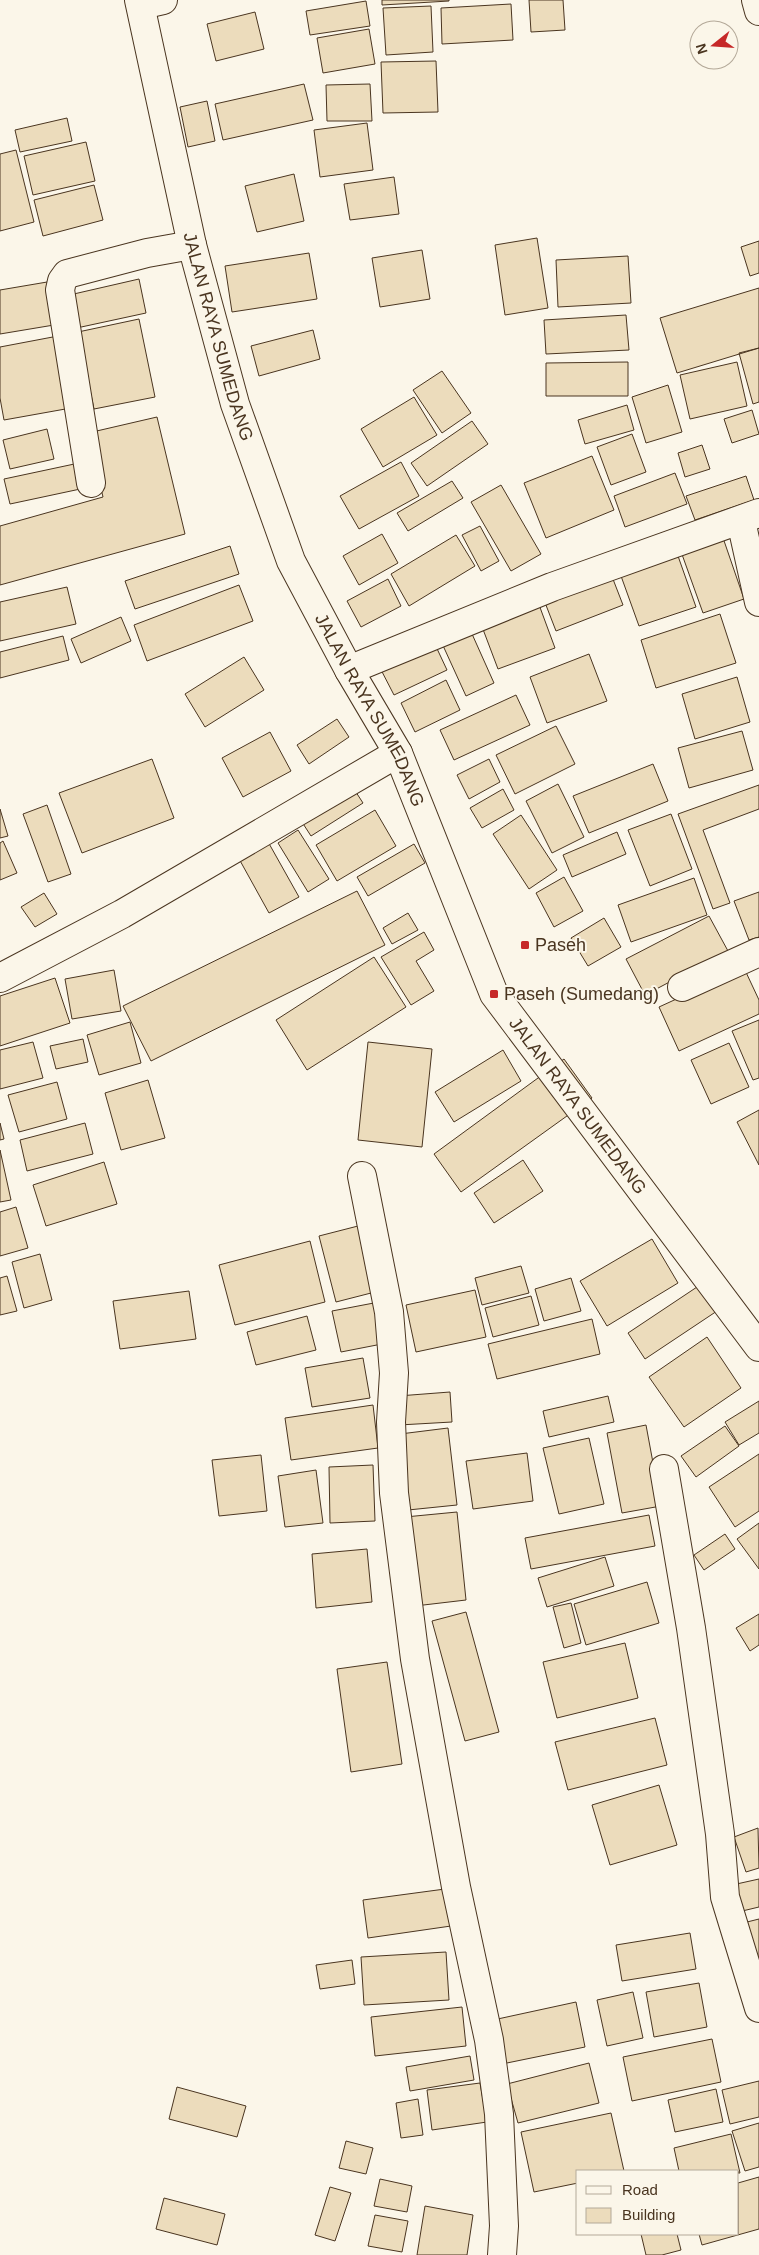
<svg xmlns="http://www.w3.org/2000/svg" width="759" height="2255" viewBox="0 0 759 2255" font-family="Helvetica,sans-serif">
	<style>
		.building { fill: #ecdcbc; stroke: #4a3520 }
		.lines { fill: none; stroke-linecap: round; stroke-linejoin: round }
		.minor-casing { stroke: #4a3520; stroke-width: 30 }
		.highway-casing { stroke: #4a3520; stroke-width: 30 }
		.minor { stroke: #fbf6e9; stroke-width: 28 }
		.highway { stroke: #fbf6e9; stroke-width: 28 }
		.poi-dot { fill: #c62828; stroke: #fbf6e9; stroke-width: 2 }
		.labels { text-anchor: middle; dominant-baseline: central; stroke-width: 4; stroke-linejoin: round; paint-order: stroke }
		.street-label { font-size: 18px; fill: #4a3520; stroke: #fbf6e9 }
		.poi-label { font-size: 18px; fill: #4a3520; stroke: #fbf6e9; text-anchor: start }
	</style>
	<rect width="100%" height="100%" fill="#fbf6e9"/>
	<path class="building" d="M382,0H449V1L382,5Z
		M529,0H563L565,30L531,32Z
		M366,1L370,26L310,35L306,11Z
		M511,4L513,40L442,44L441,8Z
		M431,6L433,52L386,55L383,8Z
		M255,12L264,49L216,61L207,24Z
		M369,29L375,64L323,73L317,38Z
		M436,61L438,112L383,113L381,62Z
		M304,84L313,120L223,140L215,104Z
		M370,84L372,121H327L326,85Z
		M207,101L215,141L188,147L180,107Z
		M67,118L72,141L20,152L15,130Z
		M367,123L373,170L320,177L314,130Z
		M86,142L95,181L33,195L24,156Z
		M16,150L34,222L0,231V154Z
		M294,174L304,221L257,232L245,186Z
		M394,177L399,214L350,220L344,184Z
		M94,185L103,220L43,236L34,200Z
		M537,238L548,308L505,315L495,245Z
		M759,241V273L750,276L741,247Z
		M422,250L430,299L380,307L372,258Z
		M309,253L317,299L232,312L225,266Z
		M628,256L631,303L558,307L556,260Z
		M139,279L146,313L72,329L65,296Z
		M53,281L60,324L0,334V290Z
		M759,288V348L677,373L660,318Z
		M626,315L629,350L546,354L544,320Z
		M139,319L155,397L94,409L78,332Z
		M313,330L320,359L259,376L251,346Z
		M58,336L71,408L4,420L0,398V347Z
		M759,348V402L753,404L739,353Z
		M628,362V396H546V363Z
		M737,362L747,406L690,419L680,375Z
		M442,371L471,413L442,433L413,390Z
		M668,385L682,432L646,443L632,397Z
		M414,397L437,435L383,467L361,429Z
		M627,405L634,430L585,444L578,420Z
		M752,410L759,434L732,443L724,419Z
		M157,417L185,534L0,585V526L103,497L88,433Z
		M472,421L488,444L427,486L411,463Z
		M47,429L54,459L10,469L3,440Z
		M632,434L646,472L611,485L597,447Z
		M702,445L710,469L685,477L678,453Z
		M592,456L614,510L546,538L524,483Z
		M401,462L419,496L359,529L340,496Z
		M79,463L85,488L10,504L4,479Z
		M675,473L687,504L625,527L614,496Z
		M746,476L754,500L695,520L686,496Z
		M452,481L463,498L408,531L397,513Z
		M501,485L541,554L511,571L471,502Z
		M480,526L499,561L481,571L462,535Z
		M721,532L744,599L703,613L679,546Z
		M382,534L398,563L359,585L343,556Z
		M456,535L475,566L409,606L391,574Z
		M230,546L239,574L135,609L125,581Z
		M678,556L696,607L639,626L621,576Z
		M611,574L623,605L556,631L544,600Z
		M388,579L401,606L361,627L347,601Z
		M239,585L253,621L147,661L134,625Z
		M67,587L76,624L0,641V602Z
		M538,602L555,648L498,669L481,624Z
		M720,614L736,663L656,688L641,640Z
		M121,617L131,641L81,663L71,639Z
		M468,625L494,683L466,696L440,639Z
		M63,636L69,660L0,678V652Z
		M432,638L447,670L394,695L378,664Z
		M589,654L607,701L547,723L530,677Z
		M244,657L264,690L205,727L185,694Z
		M737,677L750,722L695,739L682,694Z
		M446,680L460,710L415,732L401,703Z
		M516,695L530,725L454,760L440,730Z
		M337,719L349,737L309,764L297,745Z
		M556,726L575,764L515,794L496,755Z
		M742,731L753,770L689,788L678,748Z
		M270,732L291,771L243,797L222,758Z
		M152,759L174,818L82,853L59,793Z
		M489,759L500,782L469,799L457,775Z
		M653,764L668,801L589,833L573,796Z
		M558,784L584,837L552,853L526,801Z
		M759,785V809L703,830L730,903L713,909L678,814Z
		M352,786L363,803L311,836L300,819Z
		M503,789L514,810L482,828L470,808Z
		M47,805L71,874L48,882L23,814Z
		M0,809L8,836L0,838Z
		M375,810L396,846L337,881L316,845Z
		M671,814L692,869L650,886L628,830Z
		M521,815L557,870L529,889L493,834Z
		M298,830L329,879L308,892L278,843Z
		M617,832L626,854L572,877L563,855Z
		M267,840L299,897L269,913L238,857Z
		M3,841L17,873L0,880V843Z
		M414,844L425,863L368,896L357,877Z
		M564,877L583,911L554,927L536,893Z
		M694,878L707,915L631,942L618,905Z
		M357,891L385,945L151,1061L123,1006Z
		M759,892V937L749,940L734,901Z
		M44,893L57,914L35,927L21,907Z
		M408,913L418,930L392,944L383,928Z
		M709,916L728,951L645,995L626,959Z
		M604,918L621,947L588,966L571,938Z
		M424,932L434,950L416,961L434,991L411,1005L381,957Z
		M374,957L406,1007L307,1070L276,1020Z
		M744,968L759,1000V1014L679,1051L659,1007Z
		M114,970L121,1011L72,1019L65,979Z
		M55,978L70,1023L0,1046V996Z
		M759,1020V1078L753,1080L732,1031Z
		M130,1022L141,1063L99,1075L87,1035Z
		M83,1039L88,1062L56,1069L50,1046Z
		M33,1042L43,1078L0,1089V1050Z
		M368,1042L432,1049L422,1147L358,1140Z
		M729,1043L749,1087L711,1104L691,1060Z
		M503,1050L521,1081L454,1122L435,1092Z
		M564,1059L592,1098L461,1192L434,1154Z
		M148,1080L165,1138L121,1150L105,1093Z
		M57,1082L67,1119L19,1132L8,1095Z
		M759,1110V1165L737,1122Z
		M0,1123L4,1139L0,1140Z
		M85,1123L93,1154L27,1171L20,1140Z
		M0,1150L11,1200L0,1202Z
		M523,1160L543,1191L494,1223L474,1193Z
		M104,1162L117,1204L46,1226L33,1185Z
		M16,1207L28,1248L0,1256V1212Z
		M358,1226L375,1292L336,1302L319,1236Z
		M652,1239L678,1283L607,1326L580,1281Z
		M310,1241L325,1302L235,1325L219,1265Z
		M40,1254L52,1300L24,1308L12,1262Z
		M521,1266L529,1293L482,1305L475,1278Z
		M715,1275L732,1301L645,1359L628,1333Z
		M7,1276L17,1311L0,1315V1278Z
		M571,1278L581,1311L544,1321L535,1289Z
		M475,1290L486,1337L416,1352L406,1305Z
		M189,1291L196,1339L120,1349L113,1301Z
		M531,1296L539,1325L493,1337L485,1308Z
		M379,1302L387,1343L341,1352L332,1311Z
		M307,1316L316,1350L256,1365L247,1332Z
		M592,1319L600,1354L497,1379L488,1344Z
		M707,1337L741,1388L684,1427L649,1377Z
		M363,1358L370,1398L312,1407L305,1368Z
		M450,1392L452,1422L399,1425L398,1396Z
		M608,1396L614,1422L549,1437L543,1411Z
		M759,1401V1433L739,1445L725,1422Z
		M373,1405L378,1448L291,1460L285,1418Z
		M646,1425L661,1506L622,1513L607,1433Z
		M725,1426L739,1446L696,1477L681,1456Z
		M448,1428L457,1505L408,1510L400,1434Z
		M589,1438L604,1504L559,1514L543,1448Z
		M527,1453L533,1501L473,1509L466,1461Z
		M759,1454V1511L735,1527L709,1487Z
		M261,1455L267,1511L219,1516L212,1460Z
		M373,1465L375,1521L330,1523L329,1467Z
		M316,1470L323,1523L285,1527L278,1476Z
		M457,1512L466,1600L415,1606L405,1517Z
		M649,1515L655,1546L531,1569L525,1538Z
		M759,1523V1569L737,1539Z
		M725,1534L735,1549L704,1570L694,1555Z
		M367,1549L372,1602L316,1608L312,1554Z
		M605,1557L614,1586L547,1607L538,1578Z
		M647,1582L659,1623L586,1645L574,1604Z
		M571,1603L581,1643L564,1648L553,1607Z
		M466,1612L499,1732L465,1741L432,1621Z
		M759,1614V1645L750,1651L736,1628Z
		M625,1643L638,1698L557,1718L543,1662Z
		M387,1662L402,1764L351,1772L337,1669Z
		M655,1718L667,1765L568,1790L555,1742Z
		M659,1785L677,1845L610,1865L592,1805Z
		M758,1828L759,1868L746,1872L734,1837Z
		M759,1879V1907L738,1912L732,1885Z
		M445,1889L451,1926L368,1938L363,1900Z
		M759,1919V1973L747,1922Z
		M690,1933L696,1969L622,1981L616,1945Z
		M446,1952L449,2000L364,2005L361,1957Z
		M352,1960L355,1984L320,1989L316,1965Z
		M699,1983L707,2027L654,2037L646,1992Z
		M633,1992L643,2038L607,2046L597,2000Z
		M576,2002L585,2047L502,2064L493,2020Z
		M462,2007L466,2046L375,2056L371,2017Z
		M712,2039L721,2082L632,2101L623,2057Z
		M470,2056L474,2080L410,2091L406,2067Z
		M589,2063L599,2103L518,2123L507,2084Z
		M759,2081V2117L730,2124L722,2090Z
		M480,2083L487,2122L432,2130L427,2090Z
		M177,2087L246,2106L237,2137L169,2119Z
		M716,2089L723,2122L675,2132L668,2100Z
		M418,2099L423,2135L401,2138L396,2103Z
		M611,2113L624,2171H578V2183L534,2192L521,2132Z
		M759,2123V2167L745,2171L732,2131Z
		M731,2134L740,2173H738V2171H679L674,2148Z
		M346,2141L373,2148L366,2174L339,2168Z
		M759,2177V2229L702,2245L699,2234H738V2183Z
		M380,2179L412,2186L407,2212L374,2206Z
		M330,2187L351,2193L335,2241L315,2235Z
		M164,2198L225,2214L217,2245L156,2229Z
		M425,2206L473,2215L467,2255H417Z
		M375,2215L408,2221L402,2252L368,2246Z
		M641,2234H677L681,2250L662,2255H646Z"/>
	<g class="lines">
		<g class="minor-casing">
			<path id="minor" d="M756,0L759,11
				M141,5L163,0
				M91,483L60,290L62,281L67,274L147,253L192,245
				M741,521L759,602
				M349,670L552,587L759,513
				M0,978L122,914L398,753
				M682,987L759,952
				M362,1176L389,1312L394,1373L391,1422L394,1493L415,1659L456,1887L489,2040L499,2114L504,2226L502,2255
				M664,1469L691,1628L720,1834L725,1897L759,2008"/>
		</g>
		<g class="highway-casing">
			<g id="highway">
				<path id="s1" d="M139,0L192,245L235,404L291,561L349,670L398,753L494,994L759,1347"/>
			</g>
		</g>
		<use href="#minor" class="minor"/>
		<use href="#highway" class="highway"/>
	</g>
	<g class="poi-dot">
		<rect x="520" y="940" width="10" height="10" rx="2.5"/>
		<rect x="489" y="989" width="10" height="10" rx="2.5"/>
	</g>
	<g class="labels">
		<g class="street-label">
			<text stroke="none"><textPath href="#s1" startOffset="346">JALAN RAYA SUMEDANG</textPath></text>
			<text stroke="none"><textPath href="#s1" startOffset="751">JALAN RAYA SUMEDANG</textPath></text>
			<text stroke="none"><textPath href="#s1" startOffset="1201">JALAN RAYA SUMEDANG</textPath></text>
		</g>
		<g class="poi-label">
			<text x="535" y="945">Paseh</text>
			<text x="504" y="994">Paseh (Sumedang)</text>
		</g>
	</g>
	<rect x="576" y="2170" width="162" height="65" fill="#fbf6e9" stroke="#b4a999"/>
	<rect x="586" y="2186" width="25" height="8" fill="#fbf6e9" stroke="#b4a999"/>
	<text x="622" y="2195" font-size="15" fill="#4a3520">Road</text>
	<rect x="586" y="2208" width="25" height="15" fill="#ecdcbc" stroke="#b4a999"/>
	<text x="622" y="2220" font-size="15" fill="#4a3520">Building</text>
	<g transform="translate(714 45) rotate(253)"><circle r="24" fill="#fbf6e9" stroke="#b4a999"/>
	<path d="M0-4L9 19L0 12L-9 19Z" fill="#c62828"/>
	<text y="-8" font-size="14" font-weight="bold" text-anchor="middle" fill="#4a3520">N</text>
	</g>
</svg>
